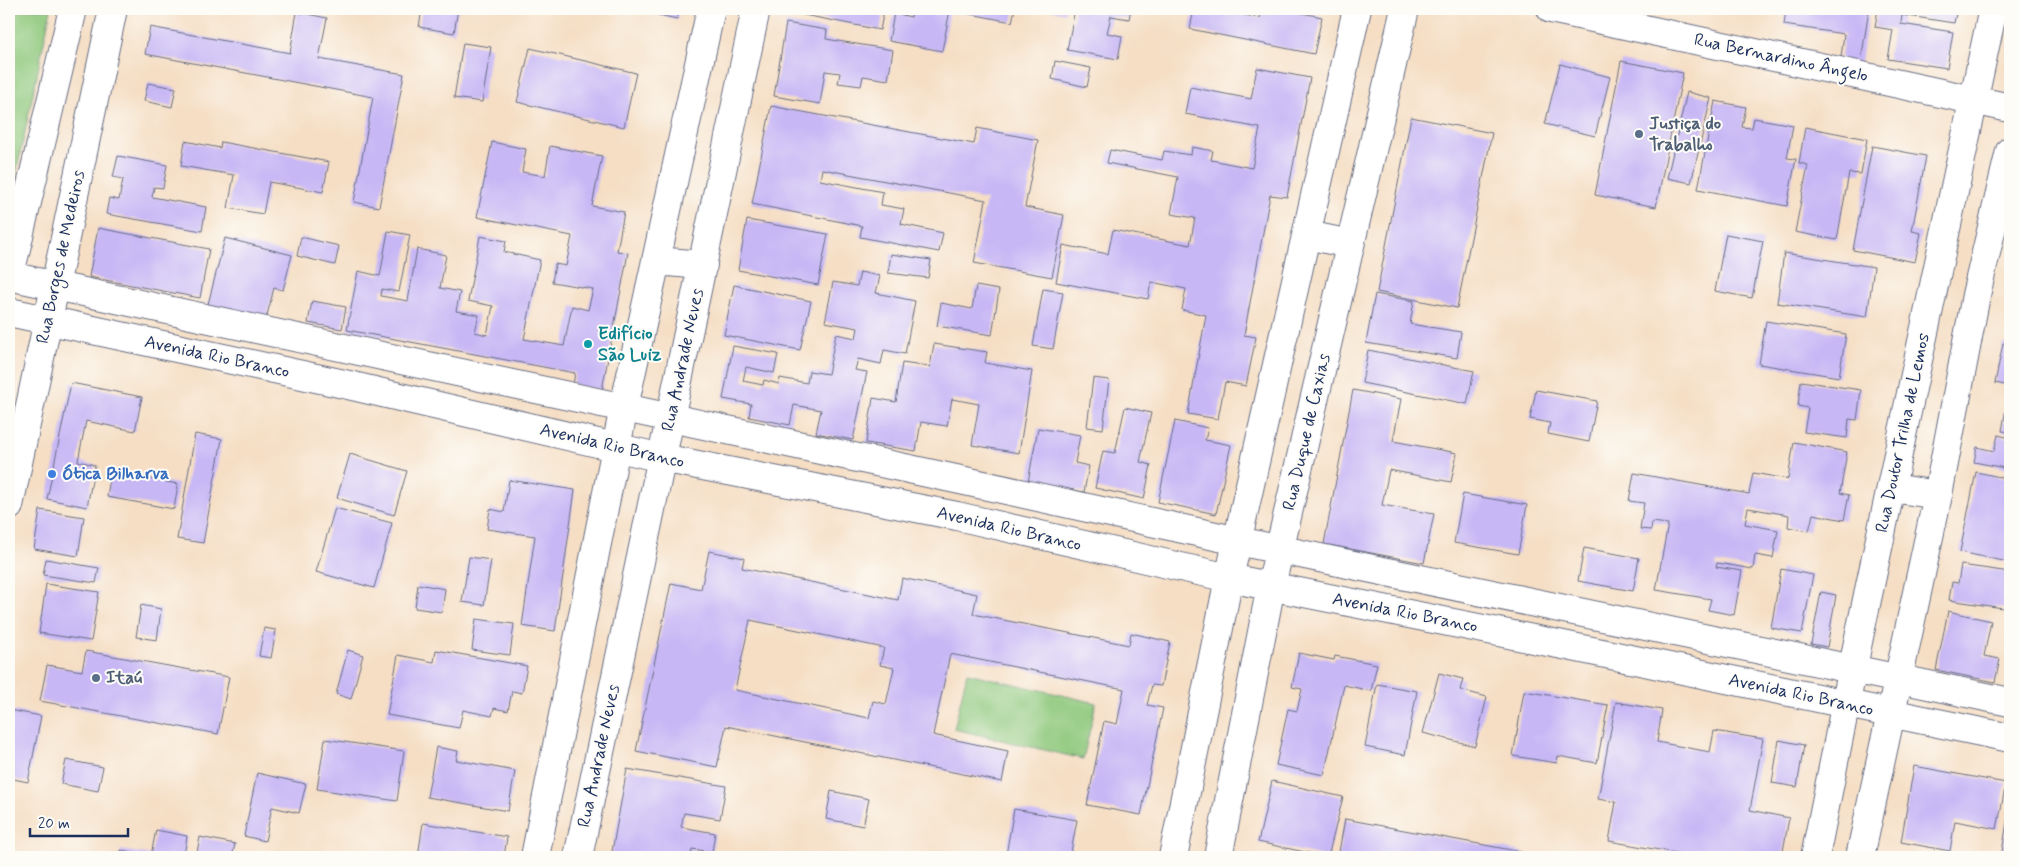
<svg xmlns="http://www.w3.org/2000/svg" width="2019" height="866" viewBox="0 0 2019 866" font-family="Mynerve,sans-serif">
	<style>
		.green { fill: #8ec87c; stroke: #547c6d }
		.building { fill: #c7b7f5; fill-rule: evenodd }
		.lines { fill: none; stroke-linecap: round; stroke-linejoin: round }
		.minor-casing { stroke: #676c82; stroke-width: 30 }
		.minor { stroke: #fff; stroke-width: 28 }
		.service-dot { fill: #5c6f8a; stroke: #fdfcf7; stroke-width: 2 }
		.culture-dot { fill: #0f9aa8; stroke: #fdfcf7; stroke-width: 2 }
		.shop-dot { fill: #3f7fe0; stroke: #fdfcf7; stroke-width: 2 }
		.labels { text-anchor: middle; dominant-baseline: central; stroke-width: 4; stroke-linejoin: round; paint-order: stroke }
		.street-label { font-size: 18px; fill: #1b2f5e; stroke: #fdfcf7 }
		.service-label { font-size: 18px; font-weight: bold; fill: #4e5e75; stroke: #fdfcf7; text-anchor: start }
		.culture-label { font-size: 18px; font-weight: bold; fill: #0d838f; stroke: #fdfcf7; text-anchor: start }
		.shop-label { font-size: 18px; font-weight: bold; fill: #366cbe; stroke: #fdfcf7; text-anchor: start }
	</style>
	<rect width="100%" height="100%" fill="#fdfcf7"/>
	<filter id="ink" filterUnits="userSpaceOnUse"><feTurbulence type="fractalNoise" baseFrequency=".02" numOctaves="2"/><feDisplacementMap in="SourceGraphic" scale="10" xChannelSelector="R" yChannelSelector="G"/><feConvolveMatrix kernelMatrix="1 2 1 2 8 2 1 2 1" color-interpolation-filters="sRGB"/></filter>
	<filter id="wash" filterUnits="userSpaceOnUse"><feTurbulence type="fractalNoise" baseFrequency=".0096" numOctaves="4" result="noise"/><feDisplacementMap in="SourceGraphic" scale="20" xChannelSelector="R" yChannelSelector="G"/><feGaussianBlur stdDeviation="1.12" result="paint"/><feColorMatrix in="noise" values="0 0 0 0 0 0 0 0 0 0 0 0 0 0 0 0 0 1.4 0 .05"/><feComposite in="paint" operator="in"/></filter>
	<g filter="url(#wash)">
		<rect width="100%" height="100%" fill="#f5dec4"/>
		<path class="green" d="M9,9H51L9,207Z
			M967,673L1096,703L1083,759L954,729Z"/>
		<g id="blocks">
			<path class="building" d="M422,9H458L454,33L419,27Z
				M631,9H680L677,19Z
				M790,9H880L884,10L880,30L789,12Z
				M913,9H1015L1012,22L950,10L942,51L889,41L894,13L911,17Z
				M1049,9H1065V13Z
				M1075,9H1131L1129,19L1111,16L1107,33L1122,36L1118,59L1067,50Z
				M1194,9H1215L1260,18L1262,9H1282L1322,17L1314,54L1190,29Z
				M1786,9H1869L1860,68L1840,65L1844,34L1784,25Z
				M1878,9H1957L1954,23L1902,15L1901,24L1953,32L1947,68L1888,59L1893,30L1875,27Z
				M297,12L327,18L319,59L404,74L379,207L354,202L373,97L145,54L150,27L290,53Z
				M786,23L827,30L826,39L893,50L888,80L863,76L861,86L838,83L840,73L825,71L820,104L774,96Z
				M463,43L491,47L482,102L454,98Z
				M530,48L636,73L624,127L517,102Z
				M1055,61L1091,68L1087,87L1052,79Z
				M1621,61L1683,73L1656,207L1595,195Z
				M1560,64L1610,77L1595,136L1545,124Z
				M1257,68L1310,78L1287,197L1270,195L1244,335L1256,337L1246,386L1225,382L1218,419L1188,414L1206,315L1182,310L1186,289L1151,282L1148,299L1056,282L1063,245L1108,254L1113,230L1190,245L1195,218L1171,214L1178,177L1107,163L1110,150L1162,160L1164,151L1191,155L1192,147L1213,151L1211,160L1252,168L1260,128L1185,114L1190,87L1251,99Z
				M148,83L176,88L172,107L144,101Z
				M1687,92L1711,98L1691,183L1667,178Z
				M1715,101L1746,107L1742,127L1752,128L1754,118L1793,125L1787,158L1796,159L1787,206L1698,189Z
				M771,106L974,144L977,128L1038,140L1025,207L1064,215L1052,277L974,263L986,200L822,169L820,180L883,192L881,205L904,209L901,224L943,233L939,252L860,237L862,226L752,204Z
				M1411,117L1492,133L1457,308L1377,292Z
				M1805,127L1867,139L1861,174L1849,173L1837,240L1795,232L1808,165L1799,163Z
				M185,141L220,148L221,142L329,162L323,192L269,182L263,214L228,208L234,175L181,166Z
				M492,142L526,149L522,172L545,176L550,146L602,156L592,206L624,212L617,251L628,253L602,390L573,385L575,373L347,330L358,271L380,276L388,231L410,235L399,292L382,289L381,296L408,301L417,249L446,255L440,288L460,292L456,311L479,315L475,332L487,335L493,306L468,301L480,236L506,241L504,252L540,260L524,339L564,346L572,306L588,310L593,289L552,282L555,264L566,266L572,236L477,217Z
				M1872,146L1926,156L1912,231L1921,233L1915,262L1853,250Z
				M118,156L167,165L163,188L154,187L152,197L206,207L202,231L106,214L109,198L119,200L123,179L113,177Z
				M747,220L828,234L818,285L738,270Z
				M98,228L209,249L200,298L89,277Z
				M1726,234L1763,241L1752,298L1715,291Z
				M301,237L339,246L335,265L297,256Z
				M225,238L292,255L283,290L274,288L264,327L206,312Z
				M1784,253L1874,267L1867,317L1777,303Z
				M891,254L931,260L928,278L888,273Z
				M860,272L880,276L876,293L915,301L905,354L884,350L881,364L858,359L855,370L867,372L853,440L816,433L821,410L794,405L790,425L749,417L751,404L723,399L733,346L778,354L774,373L746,367L743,381L763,385L764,380L779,384L780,378L807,383L809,371L828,374L836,334L856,338L858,328L825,322L833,282L857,286Z
				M734,285L811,301L800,350L724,335Z
				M976,286L999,290L992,335L937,326L941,303L972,309Z
				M1043,289L1063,292L1053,349L1033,346Z
				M1375,294L1414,301L1410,324L1461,332L1457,358L1366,343Z
				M312,301L346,307L342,329L308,323Z
				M1766,321L1846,334L1839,377L1759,364Z
				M2003,343L2010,344V386L1995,383Z
				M934,344L987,352L985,363L1032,371L1019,453L972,445L979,404L952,399L947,426L921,422L916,451L866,443L873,398L896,402L902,363L930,367Z
				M1368,350L1474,371L1467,404L1362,383Z
				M1093,378L1109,380L1103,429L1087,427Z
				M1801,381L1861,390L1857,420L1849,419L1847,438L1804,432L1808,408L1798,406Z
				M71,383L142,397L135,431L86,421L78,461L95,465L87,507L47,499Z
				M1353,390L1401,399L1393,441L1457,453L1451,482L1389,470L1382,505L1434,514L1424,563L1324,544Z
				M1536,390L1597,401L1589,442L1548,434L1550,423L1530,419Z
				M2009,391H2010V432L2002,431Z
				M1125,407L1151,413L1140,462L1151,465L1144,499L1095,488L1103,451L1115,453Z
				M1175,421L1208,428L1205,440L1231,445L1216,514L1158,502Z
				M1038,428L1080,435L1075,463L1089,466L1084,492L1028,482Z
				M195,434L222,439L203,543L177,539Z
				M1998,435L2010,438V469L1974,462L1977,447L1994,451Z
				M1794,442L1847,452L1840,493L1849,495L1844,520L1813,514L1809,531L1788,527L1789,515L1748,508L1745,524L1778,530L1773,558L1755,555L1753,569L1717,563L1716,567L1742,571L1734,615L1708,610L1711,599L1656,590L1668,524L1652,522L1651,530L1640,529L1644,503L1629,501L1634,473L1749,494L1753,473L1788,479Z
				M350,454L407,471L394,515L337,498Z
				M111,472L178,484L174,509L107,497Z
				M1976,472L2010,479V550L2008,562L1960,552Z
				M509,480L575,490L555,631L522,626L535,536L487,529L490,509L504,512Z
				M1463,494L1527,505L1518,554L1454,543Z
				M335,508L392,523L374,588L316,572Z
				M40,510L84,517L78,556L34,549Z
				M1584,548L1639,558L1633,591L1578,581Z
				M709,551L744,558L742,568L898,600L902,578L977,594L973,614L1129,645L1131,633L1170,642L1161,686L1152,685L1147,705L1163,708L1141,815L1087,805L1104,721L1117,724L1124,689L950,654L933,735L1008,751L1002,782L726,726L717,767L636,751L671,583L701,589ZM750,620L884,648L880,665L894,668L886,704L873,701L869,718L735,690Z
				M469,557L491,560L484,605L462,602Z
				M46,559L99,568L96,583L43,575Z
				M1961,565L2010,572V609L1949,600L1952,582L1958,583Z
				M1781,569L1813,575L1802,633L1771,628Z
				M46,584L99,592L91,641L39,633Z
				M418,584L445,589L442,612L415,608Z
				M1821,592L1836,595L1827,647L1811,644Z
				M141,605L161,609L157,640L136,637Z
				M1948,611L1991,621L1984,656L2000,659L1995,682L1936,670Z
				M476,619L514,624L510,655L472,650Z
				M264,628L276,630L271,658L259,656Z
				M348,650L363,655L351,699L336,694Z
				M436,650L527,666L522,693L512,691L508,711L494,708L492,716L463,710L459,728L387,715L398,655L434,662Z
				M86,651L229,677L218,734L40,701L47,665L82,671Z
				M1299,653L1334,660L1335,656L1377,664L1371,691L1344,685L1324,775L1276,765L1288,709L1297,711L1302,689L1292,687Z
				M1439,673L1463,679L1460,690L1487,697L1475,746L1423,733Z
				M1377,684L1417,691L1405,755L1365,747Z
				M1524,691L1608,705L1597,763L1558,756L1557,763L1513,756Z
				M1616,702L1662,710L1657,742L1710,752L1714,731L1763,739L1750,810L1789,818L1782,857H1699L1609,841L1616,802L1598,799Z
				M9,710L41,716L28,782L9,778Z
				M325,739L404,751L397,801L317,789Z
				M1779,740L1804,745L1797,787L1772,783Z
				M436,747L458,751L456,760L515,771L508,811L427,797Z
				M66,760L103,767L98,791L61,784Z
				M1914,766L2006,783L1997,829L1955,821L1950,851L1901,842Z
				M627,769L726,786L720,819L684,813L681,827L715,833L712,852L692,849L691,857H611Z
				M257,773L306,784L299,813L272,807L265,841L244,836Z
				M1272,781L1343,797L1328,857L1258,842Z
				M831,791L869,799L863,826L826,819Z
				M1014,809L1077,820L1070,857H1020L1006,855Z
				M2009,811L2010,857H2001Z
				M1345,819L1522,852L1521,857H1338Z
				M423,823L507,837L504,857H418Z
				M156,830L187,836L184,857H120L121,850L151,855Z
				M200,837L235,844L232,857H196Z
				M304,853L323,856V857H303Z"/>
		</g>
	</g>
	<g filter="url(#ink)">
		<use href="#blocks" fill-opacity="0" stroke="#676c82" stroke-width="1"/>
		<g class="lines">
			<g class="minor-casing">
				<path id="minor" d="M1551,9L2010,108
					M1307,235L1350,244
					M656,261L703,265
					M9,276L965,481L1238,541L2010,702
					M9,278L73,9
					M9,312L344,384L662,458L957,516L1229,578L1563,645L2010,738
					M1892,488L1938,495
					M9,506L113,9
					M535,857L624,407L711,9
					M578,857L756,9
					M1173,857L1229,578L1357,9
					M1218,857L1271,586L1405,9
					M1815,857L1859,637L1993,9
					M1860,857L1938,495L1976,295L2010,151"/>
			</g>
			<use href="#minor" class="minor"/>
		</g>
	</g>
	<g class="service-dot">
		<circle cx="1639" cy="134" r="5"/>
		<circle cx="96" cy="678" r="5"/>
	</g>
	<circle class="culture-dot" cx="588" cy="344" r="5"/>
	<circle class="shop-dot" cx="52" cy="474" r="5"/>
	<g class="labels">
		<g class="street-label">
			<text transform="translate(1781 58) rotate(12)">Rua Bernardino Ângelo</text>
			<text transform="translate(61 257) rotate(-78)">Rua Borges de Medeiros</text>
			<text transform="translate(217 357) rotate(12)">Avenida Rio Branco</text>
			<text transform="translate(683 360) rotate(-78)">Rua Andrade Neves</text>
			<text transform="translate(1307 432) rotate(-77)">Rua Duque de Caxias</text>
			<text transform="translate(1903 433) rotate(-78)">Rua Doutor Trilha de Lemos</text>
			<text transform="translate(612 446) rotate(13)">Avenida Rio Branco</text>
			<text transform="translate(1009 529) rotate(13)">Avenida Rio Branco</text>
			<text transform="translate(1405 613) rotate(11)">Avenida Rio Branco</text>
			<text transform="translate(1801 695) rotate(12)">Avenida Rio Branco</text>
			<text transform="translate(599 756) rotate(-78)">Rua Andrade Neves</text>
		</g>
		<g class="service-label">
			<text x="1649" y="124">Justiça do<tspan x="1649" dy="21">Trabalho</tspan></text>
			<text x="106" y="678">Itaú</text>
		</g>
		<g class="culture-label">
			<text x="598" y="334">Edifício<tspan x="598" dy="21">São Luiz</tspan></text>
		</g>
		<g class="shop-label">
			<text x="62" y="474">Ótica Bilharva</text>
		</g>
	</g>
	<rect width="2019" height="866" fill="none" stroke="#fdfcf7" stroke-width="30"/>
	<path d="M30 828v8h98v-8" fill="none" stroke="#1b2f5e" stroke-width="2.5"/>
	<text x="38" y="828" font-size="15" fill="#1b2f5e" stroke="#fdfcf7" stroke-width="4" paint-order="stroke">20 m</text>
</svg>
